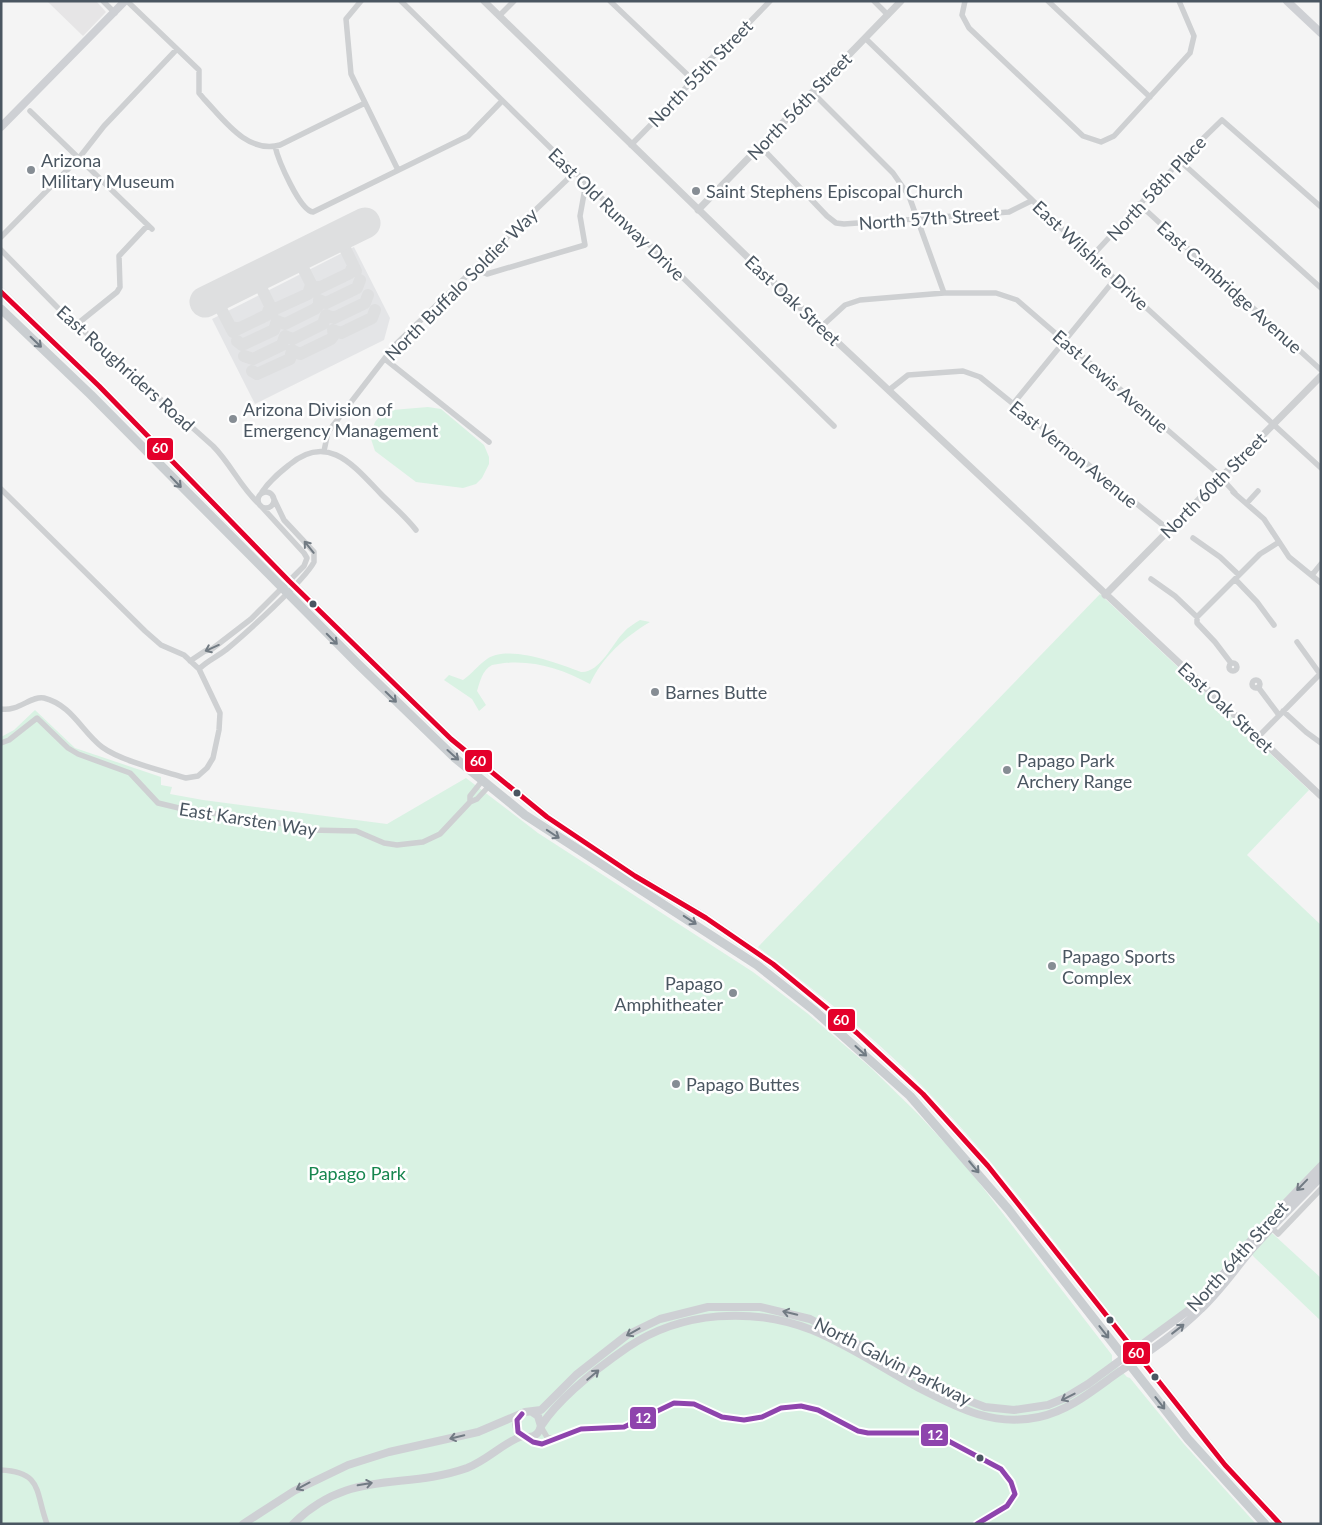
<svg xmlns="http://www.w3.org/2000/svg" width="1322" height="1525" viewBox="0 0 1322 1525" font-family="Lato,sans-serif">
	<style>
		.education { fill: #e6e5e6 }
		.airport { fill: #e4e5e7 }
		.green { fill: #d9f2e3 }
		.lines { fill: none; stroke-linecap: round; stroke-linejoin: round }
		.taxiway { stroke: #dedfe0; stroke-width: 12 }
		.runway { stroke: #dedfe0; stroke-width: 31 }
		.minor { stroke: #ced0d2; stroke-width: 5.5 }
		.tertiary { stroke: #ced0d2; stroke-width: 7 }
		.secondary { stroke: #ced0d4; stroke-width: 8 }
		.primary { stroke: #caced1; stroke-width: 9 }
		.bus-1-casing { stroke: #fff; stroke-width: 9 }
		.bus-2-casing { stroke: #fff; stroke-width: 9 }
		.bus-1 { stroke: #e4002b; stroke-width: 5 }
		.bus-2 { stroke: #8e44ad; stroke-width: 5 }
		.oneway { stroke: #707a83 }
		.oneway2 { stroke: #727b83 }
		.oneway3 { stroke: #727b84 }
		.poi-dot { fill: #868d94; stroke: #fff; stroke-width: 2 }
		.bus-dot { fill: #4a5661; stroke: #fff; stroke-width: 2 }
		.labels { text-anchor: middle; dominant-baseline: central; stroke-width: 5; stroke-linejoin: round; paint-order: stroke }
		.street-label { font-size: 18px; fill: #4a5661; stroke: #fff }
		.poi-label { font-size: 18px; fill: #4a5661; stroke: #fff; text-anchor: start }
		.park-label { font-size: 18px; fill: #17864f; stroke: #fff }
		.line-badge { stroke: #fff; stroke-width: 2 }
		.badge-label { font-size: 14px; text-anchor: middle; font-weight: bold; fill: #fff }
	</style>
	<rect width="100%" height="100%" fill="#f4f4f4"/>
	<path class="education" d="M96,1L106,12L83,36L48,2Z"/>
	<path class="airport" d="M354,247L390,318L384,340L255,404L212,319Z"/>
	<path class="green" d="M428,407L441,409L484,445L489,457V464L482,478L476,484L463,488L416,482L375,451L370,436L375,422L380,416L392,410Z
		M1100,594L1309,790L1247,855L1321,925V1161L1261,1223L1321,1278V1321L1254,1257L1243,1243L1198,1298L1179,1315L1138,1342L1132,1343C1060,1249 990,1152 906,1070C859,1025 809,986 758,947Z
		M640,620L650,622C625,637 602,657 590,684C563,669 535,660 504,663C501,664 495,664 492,665C482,670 480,682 477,691L486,705L479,711L472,699L444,680L449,675L463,680C472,674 478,665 487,659C509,644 559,664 581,672C600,673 612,644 624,632C628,627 634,624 640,620Z
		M35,710L75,748L161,777V785L172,787L170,794L203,800L387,824L466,778L538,833L753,972L807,1013L870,1067L917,1113L967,1167L1112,1355V1361L1127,1377L1130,1378L1184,1444L1256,1524H1V737L14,730Z"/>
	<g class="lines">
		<path class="taxiway" d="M339,236L356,271
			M297,256L315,292
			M256,277L273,312
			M215,297L233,332
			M230,326L238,329L267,315L270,306L275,309L308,294L311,285L319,288L350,273L353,265
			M237,341L242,345L274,330L277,321L285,324L315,309L319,305V300L326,303L357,288L360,280
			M244,356L253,359L282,345L285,336L293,339L323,324L326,315L334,318L365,303L368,295
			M252,371L257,374L290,359L292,350L300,354L331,339L334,335L333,330L341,333L372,318L375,310"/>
		<path class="runway" d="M205,302L365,223"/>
		<path class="minor" d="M103,1L115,13
			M127,1L199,70V93L204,99C224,120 247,154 280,145L365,103
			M361,1L346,19L351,74L398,170
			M401,1L834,426
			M610,1L692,79
			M874,1L888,15
			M965,1L962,15L969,28L1083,136L1101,142L1114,136L1190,53L1194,36L1179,1
			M1048,1L1150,97
			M499,16L514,1
			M865,38L1091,257L1321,468
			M813,93L893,173L909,196L944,293
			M30,111L152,229
			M631,145L679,96L704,65L738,34L770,1
			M275,146C278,160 300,211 313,212L468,136L502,101
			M760,146L827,216L836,223L844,224L1009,212L1031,201
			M1180,161L1321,288
			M1139,204L1321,370
			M1,237L79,158L104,126L177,49
			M1,250L58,308L213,446C230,463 240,486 258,503
			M1091,257L1180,161L1222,120L1321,207
			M475,269L487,274L585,245L580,216L586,183
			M76,325L117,292L120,287L119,256L148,225
			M821,327L845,305L860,300L944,293H996L1017,300L1215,471L1235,493
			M385,359L489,442
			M889,390L908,375L963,371L980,377L1169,530
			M1013,404L1115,279
			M324,451L328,432L395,345L575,172
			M1,489L145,631L161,645L184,655L199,669L220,713L219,730L213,758L207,768L198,776L186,778C163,771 121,761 102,747C82,732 72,705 44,698C32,695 18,712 1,709
			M262,492C269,481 279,473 289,465C328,432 354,466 381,494C393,506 406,517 416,530
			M1233,492L1264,519L1289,557L1321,583
			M258 500a8 8 0 1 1 16 0a8 8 0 1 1-16 0Z
			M1247,503L1258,491
			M1193,538L1220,557L1239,575
			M1312,575L1321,564
			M1151,579L1175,596L1197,617V623L1215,642L1231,663
			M1235,579L1257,602L1274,625
			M1197,617L1260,554L1279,542
			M1297,642L1320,674
			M190,661L205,651L212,649L251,619L304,566L307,558L304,553L261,506
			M1229 667a4 4 0 1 1 8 0a4 4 0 1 1-8 0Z
			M199,669C208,660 217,657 227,649C245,634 304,581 314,562V552L284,520L273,497
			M1252 684a4 4 0 1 1 8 0a4 4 0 1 1-8 0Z
			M1258,687L1279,715
			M1283,711L1306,732L1321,743
			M1258,737L1321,673
			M1,743L9,740L37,718L68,748L78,754L130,773L158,803L183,809L274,822L310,830L356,831L384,843L397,845L423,842L440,834L470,802L477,799L489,786
			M470,802V796L482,781
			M1272,1228L1278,1234L1321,1189
			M541,1427L547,1437L555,1439
			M525,1438L542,1444L581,1429L624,1427L674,1403L694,1404L722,1417L744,1420L762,1417L781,1408L801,1406L818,1410L858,1431L868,1433H922L939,1436L1001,1469L1014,1490L1013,1500L977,1524
			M1,1470C43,1472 35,1492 47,1524"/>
		<path class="tertiary" d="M484,1L769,278L1321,796
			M698,210L901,1
			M1105,595L1321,376"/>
		<path class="secondary" d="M1287,1L1321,33
			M1,127L125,1
			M521,1415L516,1424C518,1440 537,1442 541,1426L538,1416L532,1412
			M541,1426C560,1397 599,1367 628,1347C682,1311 752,1307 812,1330C849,1345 884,1369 919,1388C958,1408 993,1427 1039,1417C1068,1411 1091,1392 1116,1374C1145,1354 1176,1334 1201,1309C1221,1290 1235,1269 1253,1248C1274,1224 1298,1201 1321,1177
			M243,1524L294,1491L348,1465L389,1452L478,1432L525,1412L541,1410L576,1375L627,1335L660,1319L708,1307H760L810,1319L956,1396L985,1407L1014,1410L1048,1405L1065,1398L1088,1384L1189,1310L1215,1284L1257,1233L1321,1166
			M293,1524C349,1468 402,1491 467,1468C488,1460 505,1441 523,1436"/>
		<path class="primary" d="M1,292L99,386L289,581L451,739L547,817L635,876L706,918L773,964L857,1033L923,1094L988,1166L1225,1465L1280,1524
			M1,309L91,395L358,664L455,758L525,815L757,965L815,1011L910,1096L1008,1209L1188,1439L1265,1524"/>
		<g class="bus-1-casing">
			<path id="bus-1" d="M1,292L99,386L289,581L451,739L547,817L635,876L706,918L773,964L857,1033L923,1094L988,1166L1225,1465L1280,1524"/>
		</g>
		<g class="bus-2-casing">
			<path id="bus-2" d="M522,1414L517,1420L518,1432L533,1442L542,1444L581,1429L624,1427L674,1403L694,1404L722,1417L744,1420L762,1417L781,1408L801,1406L818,1410L858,1431L868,1433H922L939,1436L1001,1469L1011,1482L1015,1494L1007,1506L977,1524"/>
		</g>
		<use href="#bus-1" class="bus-1"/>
		<use href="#bus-2" class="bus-2"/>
	</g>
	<defs><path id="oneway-shaft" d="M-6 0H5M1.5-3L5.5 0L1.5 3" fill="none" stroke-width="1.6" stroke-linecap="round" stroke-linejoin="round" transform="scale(1.25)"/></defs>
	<g class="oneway">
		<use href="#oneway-shaft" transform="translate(36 342) rotate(44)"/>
		<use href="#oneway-shaft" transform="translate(176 482) rotate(46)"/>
		<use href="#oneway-shaft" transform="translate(332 639) rotate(45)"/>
		<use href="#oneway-shaft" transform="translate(391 697) rotate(44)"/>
		<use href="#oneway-shaft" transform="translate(453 755) rotate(42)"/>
		<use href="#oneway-shaft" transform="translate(553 834) rotate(34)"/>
		<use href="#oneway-shaft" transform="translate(690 920) rotate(33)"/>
		<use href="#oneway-shaft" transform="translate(861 1051) rotate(42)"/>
		<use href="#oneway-shaft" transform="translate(974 1167) rotate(50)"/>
		<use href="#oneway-shaft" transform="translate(1104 1332) rotate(52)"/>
		<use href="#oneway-shaft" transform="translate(1160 1403) rotate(52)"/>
	</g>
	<g class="oneway2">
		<use href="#oneway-shaft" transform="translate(309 547) rotate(-129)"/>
		<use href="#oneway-shaft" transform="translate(212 648) rotate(156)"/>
	</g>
	<g class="oneway3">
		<use href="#oneway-shaft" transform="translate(1302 1185) rotate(134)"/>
		<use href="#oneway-shaft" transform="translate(790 1313) rotate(-166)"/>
		<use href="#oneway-shaft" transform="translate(1178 1329) rotate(-38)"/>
		<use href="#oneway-shaft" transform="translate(633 1332) rotate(151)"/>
		<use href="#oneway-shaft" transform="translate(593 1375) rotate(-40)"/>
		<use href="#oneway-shaft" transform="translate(1068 1397) rotate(153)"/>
		<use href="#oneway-shaft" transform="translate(457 1437) rotate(167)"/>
		<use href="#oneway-shaft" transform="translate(365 1484) rotate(-10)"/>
		<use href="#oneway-shaft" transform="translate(303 1486) rotate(152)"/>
	</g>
	<g class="poi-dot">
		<circle cx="31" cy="170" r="5"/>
		<circle cx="696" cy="191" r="5"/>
		<circle cx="233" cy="419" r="5"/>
		<circle cx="655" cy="692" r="5"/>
		<circle cx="1007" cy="770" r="5"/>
		<circle cx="1052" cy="966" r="5"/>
		<circle cx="733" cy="993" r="5"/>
		<circle cx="676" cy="1084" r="5"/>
	</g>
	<g class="bus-dot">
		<circle cx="313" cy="604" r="4.5"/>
		<circle cx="517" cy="793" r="4.5"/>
		<circle cx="1110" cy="1320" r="4.5"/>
		<circle cx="1155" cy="1377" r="4.5"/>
		<circle cx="980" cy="1458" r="4.5"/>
	</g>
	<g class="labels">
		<g class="street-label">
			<text transform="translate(700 73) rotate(-46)">North 55th Street</text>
			<text transform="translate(799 106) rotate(-46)">North 56th Street</text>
			<text transform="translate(1156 188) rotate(-47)">North 58th Place</text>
			<text transform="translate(617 214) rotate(44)">East Old Runway Drive</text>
			<text transform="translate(929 218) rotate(-4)">North 57th Street</text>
			<text transform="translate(1091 255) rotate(43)">East Wilshire Drive</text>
			<text transform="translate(461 284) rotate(-45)">North Buffalo Soldier Way</text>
			<text transform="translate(1230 287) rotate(42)">East Cambridge Avenue</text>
			<text transform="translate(793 300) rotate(43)">East Oak Street</text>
			<text transform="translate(126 368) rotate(42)">East Roughriders Road</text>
			<text transform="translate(1111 381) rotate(41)">East Lewis Avenue</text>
			<text transform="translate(1074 454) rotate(39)">East Vernon Avenue</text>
			<text transform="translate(1213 485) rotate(-45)">North 60th Street</text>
			<text transform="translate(1226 707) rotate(43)">East Oak Street</text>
			<text transform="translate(248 819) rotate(9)">East Karsten Way</text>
			<text transform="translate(1237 1256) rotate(-48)">North 64th Street</text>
			<text transform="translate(893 1361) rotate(27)">North Galvin Parkway</text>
		</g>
		<g class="poi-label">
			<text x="41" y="160">Arizona<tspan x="41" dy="21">Military Museum</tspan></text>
			<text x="706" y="191">Saint Stephens Episcopal Church</text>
			<text x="243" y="409">Arizona Division of<tspan x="243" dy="21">Emergency Management</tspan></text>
			<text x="665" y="692">Barnes Butte</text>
			<text x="1017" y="760">Papago Park<tspan x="1017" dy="21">Archery Range</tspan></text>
			<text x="1062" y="956">Papago Sports<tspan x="1062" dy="21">Complex</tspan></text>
			<text x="723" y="983" text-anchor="end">Papago<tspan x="723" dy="21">Amphitheater</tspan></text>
			<text x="686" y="1084">Papago Buttes</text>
		</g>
		<g class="park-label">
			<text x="357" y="1173">Papago Park</text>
		</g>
	</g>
	<g class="line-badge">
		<rect x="146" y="437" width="28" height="24" rx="5" fill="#e4002b"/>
		<rect x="464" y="749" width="29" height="24" rx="5" fill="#e4002b"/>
		<rect x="827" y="1008" width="29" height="24" rx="5" fill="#e4002b"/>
		<rect x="1122" y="1341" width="29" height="24" rx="5" fill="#e4002b"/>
		<rect x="629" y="1406" width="28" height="24" rx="5" fill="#8e44ad"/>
		<rect x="920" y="1423" width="29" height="24" rx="5" fill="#8e44ad"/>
	</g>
	<g class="badge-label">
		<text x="160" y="453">60</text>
		<text x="478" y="766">60</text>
		<text x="841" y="1025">60</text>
		<text x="1136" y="1358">60</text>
		<text x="643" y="1423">12</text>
		<text x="935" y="1440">12</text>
	</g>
	<rect width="1322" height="1525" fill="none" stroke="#4a5661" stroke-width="5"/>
</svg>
